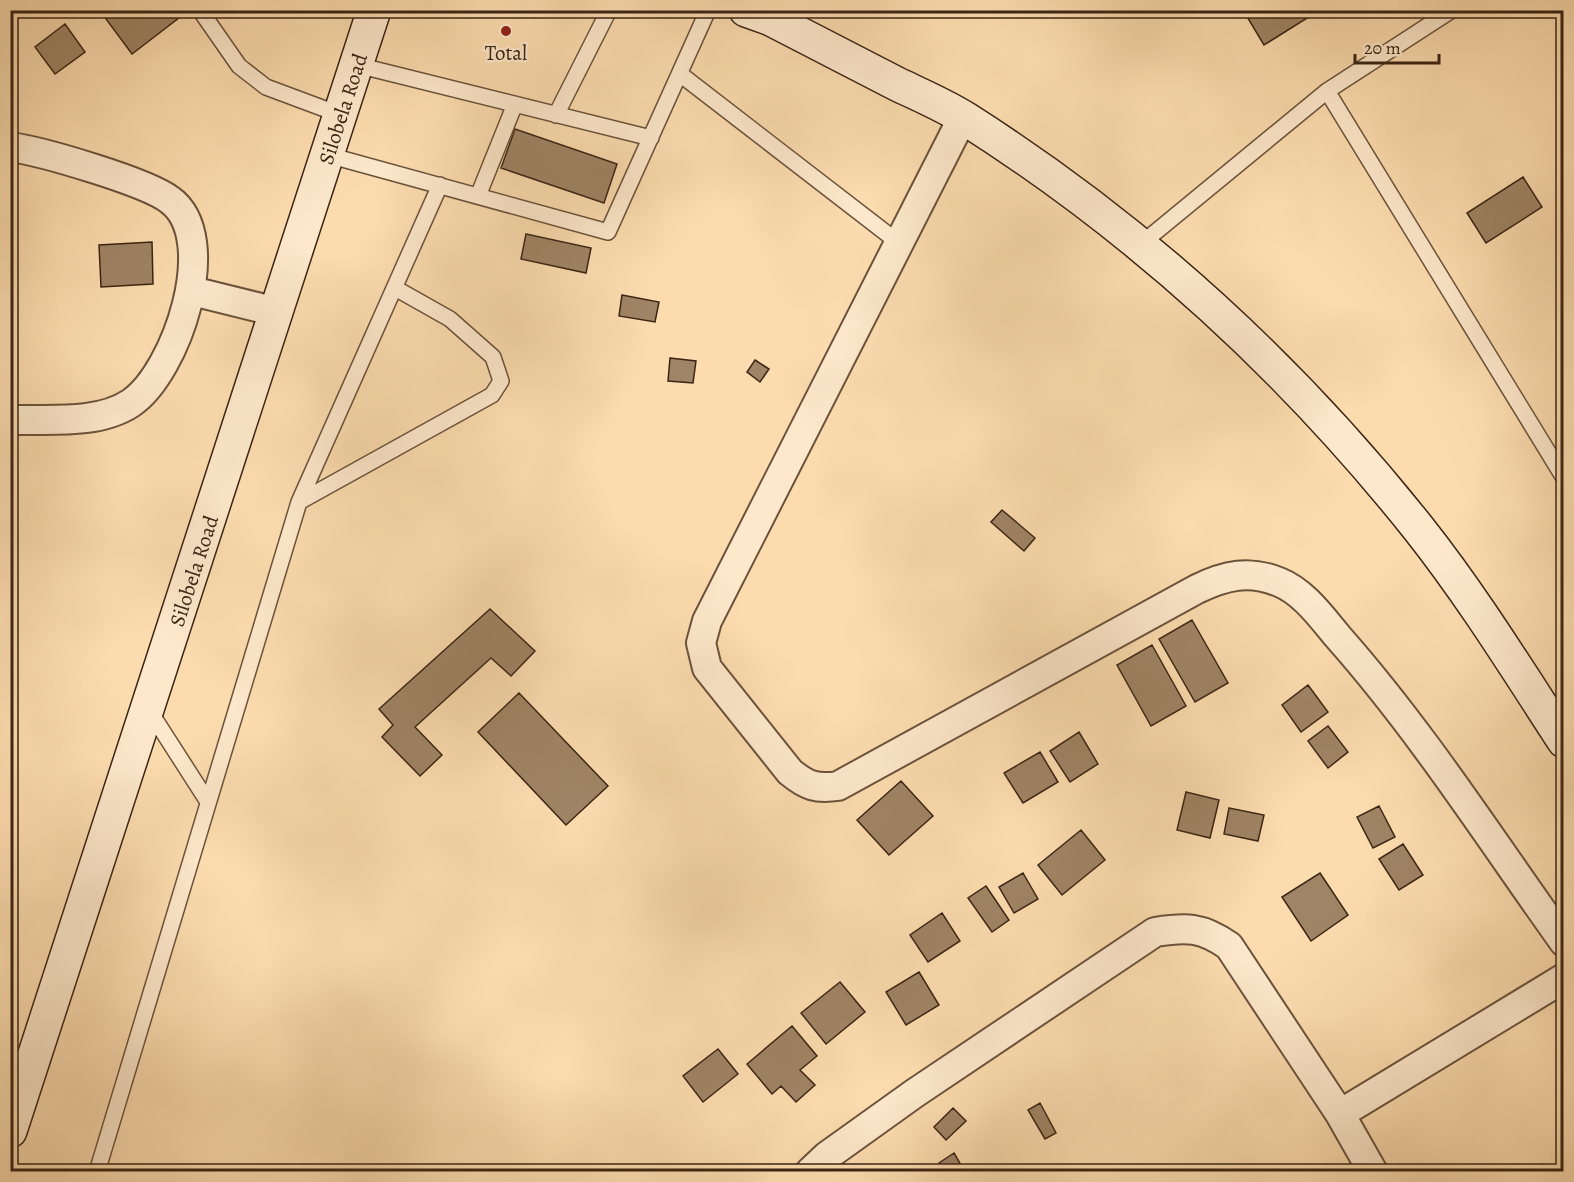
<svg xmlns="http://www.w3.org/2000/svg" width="1574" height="1182" viewBox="0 0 1574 1182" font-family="Alegreya,serif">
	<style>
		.building { fill: #9f8465; stroke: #3b2514; stroke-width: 1.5 }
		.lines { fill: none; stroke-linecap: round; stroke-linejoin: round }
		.lane-casing { stroke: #6b533b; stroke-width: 18 }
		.street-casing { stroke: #6b533b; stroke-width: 32 }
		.secondary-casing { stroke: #3b2514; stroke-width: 36 }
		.lane { stroke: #fde8cb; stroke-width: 15 }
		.street { stroke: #fde8cb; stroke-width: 28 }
		.secondary { stroke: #fde8cb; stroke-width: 33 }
		.poi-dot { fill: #8f2418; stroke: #fde8cb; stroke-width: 2 }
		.labels { text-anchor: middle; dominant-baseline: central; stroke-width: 4.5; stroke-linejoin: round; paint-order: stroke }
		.poi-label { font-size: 21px; fill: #3b2514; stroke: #fde8cb }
		.street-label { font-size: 21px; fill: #3b2514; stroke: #fde8cb }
	</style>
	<rect width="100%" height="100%" fill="#fcdcaf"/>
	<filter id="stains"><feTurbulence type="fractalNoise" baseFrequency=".00333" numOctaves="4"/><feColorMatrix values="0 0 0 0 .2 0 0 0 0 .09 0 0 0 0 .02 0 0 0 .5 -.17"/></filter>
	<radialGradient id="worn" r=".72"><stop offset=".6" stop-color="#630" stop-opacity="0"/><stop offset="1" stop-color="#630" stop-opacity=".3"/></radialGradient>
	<path class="building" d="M118,10H175L180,17L132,54L106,19Z
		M1243,10H1320L1264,45Z
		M65,24L85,52L55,74L35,47Z
		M515,129L617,164L604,203L501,168Z
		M1523,177L1542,207L1486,243L1467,213Z
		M526,234L591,248L586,273L521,259Z
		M152,242L153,284L101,287L99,245Z
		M622,295L659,302L655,322L619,316Z
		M670,358L696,361L693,383L668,381Z
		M755,360L769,369L760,382L747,372Z
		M1002,510L1035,538L1024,551L991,522Z
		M490,609L535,651L511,676L491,658L415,727L442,755L420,776L382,737L393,725L379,709Z
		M1192,620L1228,683L1195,702L1159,639Z
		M1152,645L1186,706L1151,726L1117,665Z
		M1308,685L1328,712L1301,732L1282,705Z
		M519,693L608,786L566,825L478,732Z
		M1328,726L1348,752L1328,768L1308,741Z
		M1079,732L1098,764L1070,782L1050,751Z
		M1040,752L1058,782L1023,803L1004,773Z
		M901,781L933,816L889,855L857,820Z
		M1186,792L1219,800L1210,838L1177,830Z
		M1379,806L1395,837L1373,848L1357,817Z
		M1229,808L1264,815L1258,841L1224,834Z
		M1081,830L1105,860L1062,895L1038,865Z
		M1403,844L1423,875L1399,890L1379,859Z
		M1023,873L1038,899L1014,913L999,887Z
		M1320,873L1348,915L1311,941L1282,897Z
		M986,886L1009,920L992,932L968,898Z
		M942,913L960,941L928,962L910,935Z
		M919,972L939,1005L906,1025L886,992Z
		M840,982L865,1012L826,1044L801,1013Z
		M792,1026L817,1056L800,1070L815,1085L796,1102L781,1086L772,1094L747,1064Z
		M718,1049L738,1074L703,1102L683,1076Z
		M1040,1103L1056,1133L1045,1139L1028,1110Z
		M953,1108L966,1121L946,1140L934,1127Z
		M954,1153L965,1172H944L939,1163Z"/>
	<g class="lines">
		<g class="lane-casing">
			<path id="lane" d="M200,10L239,66L266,87L341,115
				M357,65L651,138
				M680,74L899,243
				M1327,91L1564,478
				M556,115L609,10
				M328,155L608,232L708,10
				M478,196L515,104
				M1141,244L1327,91L1452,10
				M299,502L492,395L501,381L493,357L450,319L395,288
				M149,710L208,802
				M97,1172L299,502L440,185"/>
		</g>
		<g class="street-casing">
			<path id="street" d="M963,117L707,621L701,643L707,668L790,772C807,786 816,789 838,786L1197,589C1226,575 1249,570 1279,582C1304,592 1322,618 1339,638C1422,732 1491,840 1564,942
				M10,147C41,151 147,182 170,200C222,238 176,373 131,403C98,425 49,419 10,420
				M192,291L277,312
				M1340,1114L1564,978
				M810,1172L827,1156L915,1093L1155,932C1187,927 1202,927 1229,946L1340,1114L1373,1172"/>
		</g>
		<g class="secondary-casing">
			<path id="secondary" d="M746,10L771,19C813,41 855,62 897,84C920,95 944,105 966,119C1139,229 1291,368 1419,529C1472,596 1517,669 1564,741
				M10,1131L374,10"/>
		</g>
		<use href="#lane" class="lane"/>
		<use href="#street" class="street"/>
		<use href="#secondary" class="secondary"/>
	</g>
	<circle class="poi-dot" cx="506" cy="31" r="6"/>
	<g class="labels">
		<g class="poi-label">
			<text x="506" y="53">Total</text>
		</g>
		<g class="street-label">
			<text transform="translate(343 109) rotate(-72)">Silobela Road</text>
			<text transform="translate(194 571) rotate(-72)">Silobela Road</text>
		</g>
	</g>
	<rect width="1574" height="1182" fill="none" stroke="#fcdcaf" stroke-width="36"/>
	<rect x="12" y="12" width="1550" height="1158" fill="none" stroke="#3b2514" stroke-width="3"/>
	<rect x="18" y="18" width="1538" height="1146" fill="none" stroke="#3b2514" stroke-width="1.5"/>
	<path d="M1355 54v9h84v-9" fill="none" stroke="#3b2514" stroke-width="3"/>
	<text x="1364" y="54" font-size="18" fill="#3b2514" stroke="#fde8cb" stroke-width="4.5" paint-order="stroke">20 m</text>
	<rect width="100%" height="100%" filter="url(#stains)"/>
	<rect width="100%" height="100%" fill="url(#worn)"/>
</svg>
